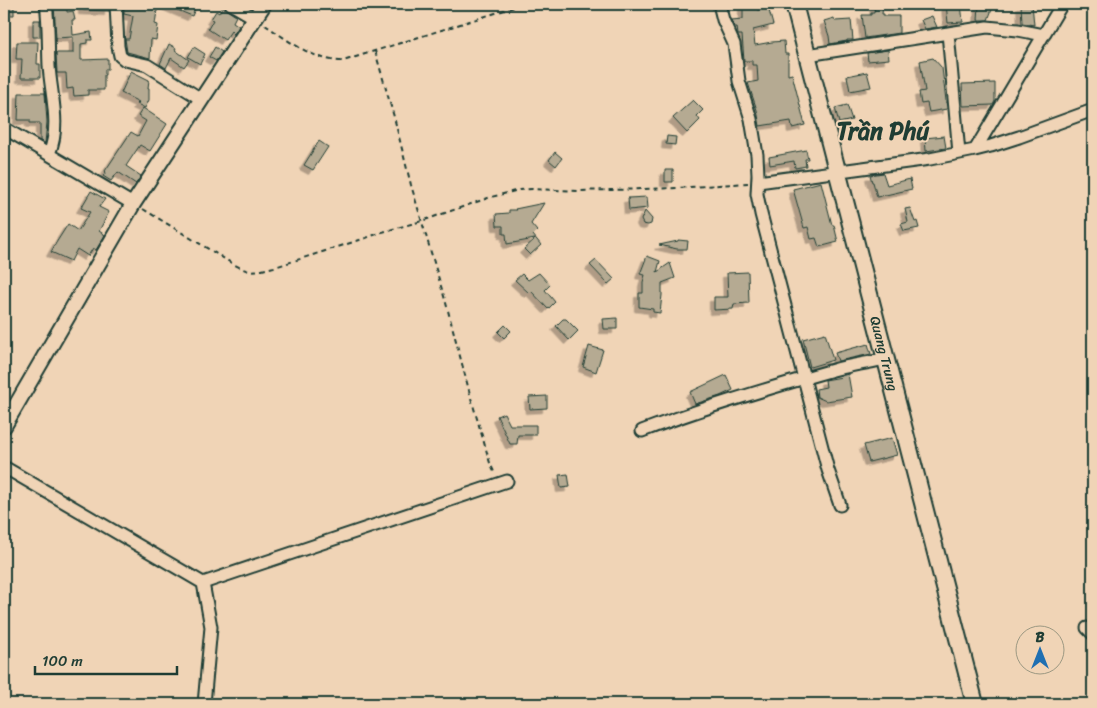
<svg xmlns="http://www.w3.org/2000/svg" width="1097" height="708" viewBox="0 0 1097 708" font-family="Sriracha,sans-serif">
	<style>
		.building { fill: #b5aa92; stroke: #1f3d34; filter: url(#shadow) }
		.lines { fill: none; stroke-linecap: round; stroke-linejoin: round }
		.minor-casing { stroke: #1f3d34; stroke-width: 15 }
		.tertiary-casing { stroke: #1f3d34; stroke-width: 18 }
		.secondary-casing { stroke: #1f3d34; stroke-width: 20 }
		.path { stroke: #1f3d34; stroke-width: 2; stroke-dasharray: 5 4; stroke-linecap: butt }
		.minor { stroke: #f0d4b6; stroke-width: 11 }
		.tertiary { stroke: #f0d4b6; stroke-width: 14 }
		.secondary { stroke: #f0d4b6; stroke-width: 16 }
		.labels { text-anchor: middle; dominant-baseline: central; stroke-width: 4; stroke-linejoin: round; paint-order: stroke }
		.street-label { font-size: 14px; fill: #1f3d34; stroke: #f0d4b6 }
		.town-label { font-size: 24px; font-weight: bold; fill: #1f3d34; stroke: #f0d4b6 }
	</style>
	<defs>
		<filter id="shadow"><feDropShadow dx="-4.5" dy="4.5" stdDeviation="0" flood-color="#0004"/></filter>
	</defs>
	<rect width="100%" height="100%" fill="#f0d4b6"/>
	<filter id="ink" filterUnits="userSpaceOnUse"><feTurbulence type="fractalNoise" baseFrequency=".02" numOctaves="2"/><feDisplacementMap in="SourceGraphic" scale="10" xChannelSelector="R" yChannelSelector="G"/><feConvolveMatrix kernelMatrix="1 2 1 2 8 2 1 2 1" color-interpolation-filters="sRGB"/></filter>
	<g filter="url(#ink)">
		<path class="building" d="M4,4H14V15H4Z
			M54,4H67V12L73,11L75,20H72L73,35L91,32L92,40H87V43L81,44V60L108,59V69H105V75H104V90H88V95L74,96L73,88L67,89L66,73H57L56,53H73V37L56,38Z
			M83,4H109V11L83,10Z
			M124,4H158L155,24L158,25L156,40L151,39L150,58L127,52L125,39H129L133,16L124,14Z
			M163,4H197L192,16Z
			M743,4H758V10L768,7L773,25L753,30L755,45L772,42L784,41L785,54H788V75L792,74L793,78L805,125L792,128L791,121L760,126L757,110L748,83L758,81L757,65H752V61H744L742,35H738L737,27H734L731,20L743,19Z
			M875,4H883L882,14H884V16H899V33L865,38L862,15H871V13H874Z
			M946,4H961L963,22L948,23Z
			M979,4H994L988,20H978Z
			M1021,4H1032L1034,25L1022,23Z
			M222,7L236,16L233,22L239,26L234,34L231,31L225,40L208,29L213,20L211,19L216,11L219,13Z
			M932,16L937,27L925,29L921,20Z
			M834,18L835,21L851,20L853,40H847V41L830,44L829,36L824,21Z
			M33,20H40V37H33Z
			M17,42H38L37,64H40V78H21L22,59H16Z
			M169,44L176,48L175,50L189,60L184,67L171,58L166,68L160,64Z
			M194,47L205,54L200,64L188,57Z
			M215,47L222,52L216,61L209,57Z
			M888,50L889,59L868,61L867,53Z
			M933,58L942,68L947,109L929,112L927,103L921,104L919,92L925,91L920,61Z
			M131,71L149,80L148,88H149V100L145,108L137,104L139,102L121,93Z
			M867,72L871,87L850,91L847,76Z
			M995,83V101L993,105L963,106L962,84Z
			M19,93H45L47,122L45,143L40,141V123H30V120H18Z
			M693,100L703,110L697,116L700,120L687,133L673,118Z
			M847,105L852,120L839,123L835,108Z
			M143,108L167,124L150,151L140,145L126,166L141,176L136,184L118,172L111,181L103,176L106,172L105,171L131,132L138,136L146,121L138,116Z
			M667,136L676,137L675,145L666,144Z
			M944,136L946,148L926,151L925,138Z
			M319,141L328,147L313,170L304,165Z
			M806,150L808,159H805L806,166L795,168L794,161L770,165L769,157Z
			M555,152L562,158L556,166L549,160Z
			M665,170H673V182H665Z
			M883,173L887,185L910,179L912,189L877,197L873,182H872L870,175Z
			M821,182L832,225H834L838,242L819,247L816,238L811,239L808,227L804,228L793,189Z
			M91,191L105,199L99,207L109,212L99,231L105,235L96,250L93,248L88,256L77,249L71,261L51,252L56,243L68,224L78,231L90,212L81,208Z
			M647,197L648,208L629,210L628,198Z
			M544,203L531,224L537,231L533,235L541,245L530,255L524,249L535,239L507,244L506,234H503V226H497L496,214L509,213V210H516L515,209Z
			M910,208L915,222L917,221L919,228L904,231L901,224L908,222L905,209Z
			M645,211L652,219L651,224L648,225L643,224L641,220Z
			M678,240L688,241L687,249H677L659,245L678,241Z
			M647,256L660,261L657,272L670,263L675,278L662,283V295L660,313L653,312V309L639,307V293H643V282L645,275L640,274Z
			M596,260L614,279L608,284L590,265Z
			M748,272L749,303L734,304L733,309L714,310V297H728L727,273Z
			M539,273L550,285L545,290L555,302L548,309L531,291L529,293L515,280L522,274L528,280Z
			M617,318V329H604L603,319Z
			M563,319H566L578,331L569,340L556,326Z
			M505,325L511,331L504,338L498,332Z
			M825,333L833,360L810,367L803,339Z
			M868,344L871,354L838,361L835,353Z
			M589,346L603,350L596,372L583,367Z
			M848,374L852,397L826,401L817,397L816,389L826,387L825,380L842,377L841,376Z
			M726,375L733,390L720,396L695,404L690,392Z
			M547,396V408L530,409L529,397Z
			M504,413L510,425H536V435H518L517,444H510L497,416Z
			M892,438L897,455L869,462L864,445Z
			M568,474L570,487L561,488L559,475Z"/>
		<g class="lines">
			<g class="minor-casing">
				<path id="minor" d="M46,4C49,24 48,45 49,66C51,95 61,126 49,154
					M116,4L118,46L120,56L125,60L147,65L201,99
					M231,4L255,18
					M719,4L723,20L734,44L739,81L751,119L757,155L758,175L757,194L761,214L828,470L840,505
					M948,33L959,153
					M807,55L987,27L1018,30L1044,35
					M4,128L133,204
					M975,150L1062,4
					M758,182L930,159L975,150L991,146L1019,137L1093,110
					M642,431C705,407 769,388 833,370C850,365 868,363 886,359
					M4,467L203,583L507,481
					M203,583L211,627L204,704
					M1087,628L1093,634"/>
			</g>
			<g class="tertiary-casing">
				<path id="tertiary" d="M4,426L133,204L264,4"/>
			</g>
			<g class="secondary-casing">
				<g id="secondary">
					<path id="s1" d="M794,4L975,704"/>
				</g>
			</g>
			<path class="path" d="M265,25C288,40 313,61 343,61L524,4
				M375,51L394,117L411,185L446,303L471,398L490,463L495,474
				M143,209L233,264L243,269L249,271L262,270L278,266L366,238L382,232L422,221L491,197L519,190L532,189L578,191L677,188L748,183"/>
			<use href="#minor" class="minor"/>
			<use href="#tertiary" class="tertiary"/>
			<use href="#secondary" class="secondary"/>
		</g>
	</g>
	<g class="labels">
		<g class="street-label">
			<text stroke="none"><textPath href="#s1" startOffset="361">Quang Trung</textPath></text>
		</g>
		<g class="town-label">
			<text x="883" y="131">Trần Phú</text>
		</g>
	</g>
	<rect width="1097" height="708" fill="none" stroke="#f0d4b6" stroke-width="20"/>
	<rect x="10" y="10" width="1077" height="688" fill="none" stroke="#1f3d34" stroke-width="2" filter="url(#ink)"/>
	<g transform="translate(1040 650)"><circle r="24" fill="#f0d4b6" stroke="#9c9882"/>
	<path d="M0-4L9 19L0 12L-9 19Z" fill="#1f6fb2"/>
	<text y="-8" font-size="14" font-weight="bold" text-anchor="middle" fill="#1f3d34">B</text>
	</g>
	<path d="M35 666v8h142v-8" fill="none" stroke="#1f3d34" stroke-width="2.5"/>
	<text x="42" y="666" font-size="15" fill="#1f3d34" stroke="#f0d4b6" stroke-width="4" paint-order="stroke">100 m</text>
</svg>
